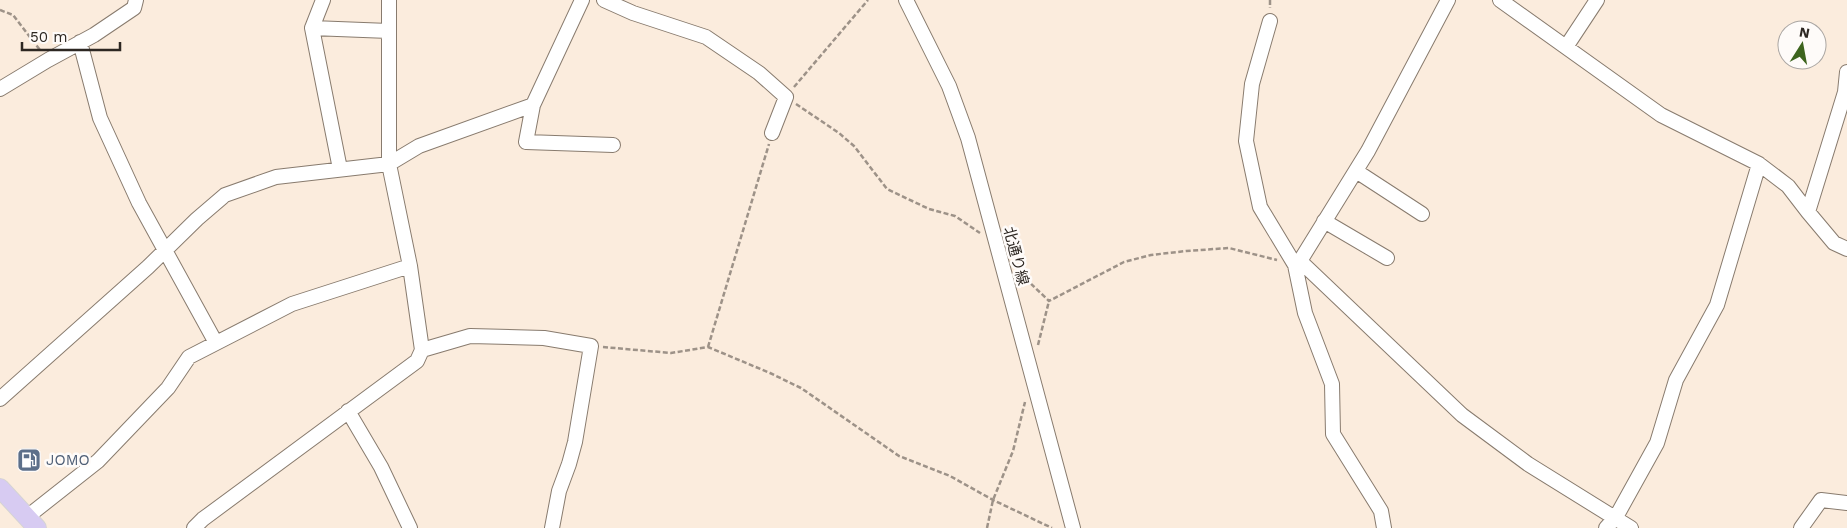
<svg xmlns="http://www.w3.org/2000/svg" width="1847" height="528" viewBox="0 0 1847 528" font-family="'Work Sans','Noto Sans JP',sans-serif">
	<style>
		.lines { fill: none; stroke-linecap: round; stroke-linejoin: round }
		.minor-casing { stroke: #887b6e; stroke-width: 16 }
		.major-casing { stroke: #d5d4d3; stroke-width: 20 }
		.path { stroke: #9d9288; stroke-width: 2.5; stroke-dasharray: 5 2.5; stroke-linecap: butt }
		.minor { stroke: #fff; stroke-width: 14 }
		.major { stroke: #d7cbf2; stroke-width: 18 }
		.labels { text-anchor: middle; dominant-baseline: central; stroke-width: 5; stroke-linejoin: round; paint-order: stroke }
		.street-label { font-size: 15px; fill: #2d2722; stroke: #fefbf9 }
		.service-label { font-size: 15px; fill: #4e5e75; stroke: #fefbf9; text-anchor: start }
	</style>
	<rect width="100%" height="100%" fill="#fbecdd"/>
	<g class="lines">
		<g class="minor-casing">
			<path id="minor" d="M604,0L633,13L706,37L759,73L786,97L772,133
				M906,0L949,86L968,138L1073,528
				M1500,0L1661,115L1759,164L1788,186L1808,212L1834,243L1847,249
				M1270,21L1252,84L1246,141L1260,207L1295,265L1305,313L1332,384L1333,434L1381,511L1384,528
				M312,28L323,0
				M80,42L100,118L139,203L216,343
				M1566,47L1597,0
				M0,89L48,60L94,35L134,8L136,0
				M533,105L526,142L613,145
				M340,169L312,28L389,31
				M1356,171L1422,214
				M1808,212L1845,92L1847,72
				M1324,221L1387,258
				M1300,261L1462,415L1528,464L1631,528
				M1295,265L1300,261L1368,151L1448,0
				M422,350L470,336L544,338L591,346L575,442L569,464L559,491L552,528
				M0,399L148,267L197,219L225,195L276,177L389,164L419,146L533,105L582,0
				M348,411L381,467L410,528
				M27,517L98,461L168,388L189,357L292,304L410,266
				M194,528L203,519L417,361L422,350L410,266L389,164V0
				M1606,528L1616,517L1657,443L1676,380L1717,305L1759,164
				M1801,528L1821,500L1847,503"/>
		</g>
		<g class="major-casing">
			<path id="major" d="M0,488L37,528"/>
		</g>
		<path class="path" d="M1270,0V8
			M0,10L13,15L40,50
			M794,87L868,0
			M796,104L839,133L854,146L887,189L929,209L955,216L980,233
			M1017,266L1025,278L1049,301L1124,262L1151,255L1186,251L1229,248L1277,260
			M1038,345L1049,301
			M603,347L671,353L708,347L770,373L801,388L899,456L950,476L993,500L1052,528
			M708,347L769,144
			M987,528L993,500L1013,451L1025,402"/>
		<use href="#minor" class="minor"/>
		<use href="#major" class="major"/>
	</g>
	<defs>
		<g id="fuel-square" transform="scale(1.25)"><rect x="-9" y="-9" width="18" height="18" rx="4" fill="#5c6f8a" stroke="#fefbf9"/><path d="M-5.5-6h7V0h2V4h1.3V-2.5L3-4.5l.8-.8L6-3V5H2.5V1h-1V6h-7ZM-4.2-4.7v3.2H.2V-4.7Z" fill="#fff"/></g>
	</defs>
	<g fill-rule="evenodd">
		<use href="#fuel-square" x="29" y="460"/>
	</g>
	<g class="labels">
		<g class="street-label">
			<text transform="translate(1016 256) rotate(75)">北通り線</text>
		</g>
		<g class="service-label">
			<text x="46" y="460">JOMO</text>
		</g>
	</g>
	<g transform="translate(1802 45) rotate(11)"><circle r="24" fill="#fefbf9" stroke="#aaa6a3"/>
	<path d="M0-4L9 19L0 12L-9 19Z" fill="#3d641e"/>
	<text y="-8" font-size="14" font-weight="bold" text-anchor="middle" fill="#2d2722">N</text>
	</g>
	<path d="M22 42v8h98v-8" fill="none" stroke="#2d2722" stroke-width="2.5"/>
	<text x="30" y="42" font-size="15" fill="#2d2722" stroke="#fefbf9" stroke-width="4" paint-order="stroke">50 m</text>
</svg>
